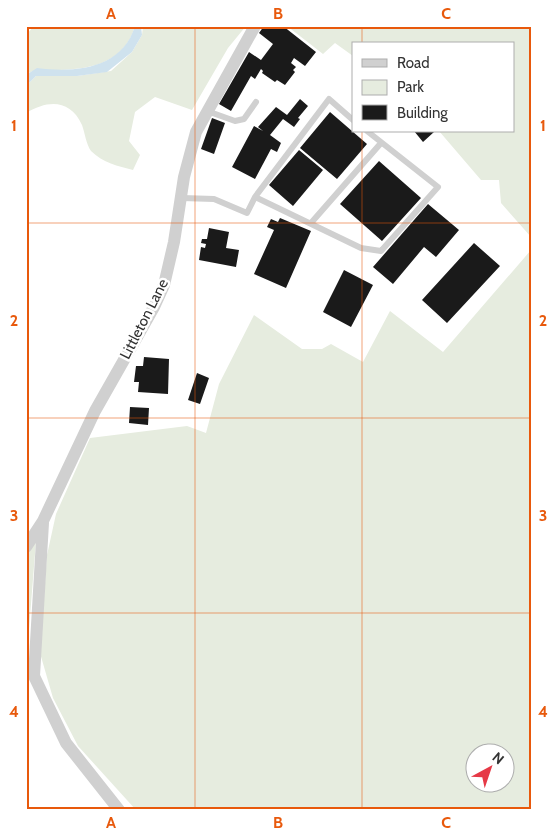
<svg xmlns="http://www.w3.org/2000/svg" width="557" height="836" viewBox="0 0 557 836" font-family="Cabin,sans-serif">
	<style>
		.green { fill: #e6ecdf; fill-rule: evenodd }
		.water { fill: #cfe2ee }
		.building { fill: #1a1a1a }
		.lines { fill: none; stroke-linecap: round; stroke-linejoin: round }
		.lane { stroke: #d0d0d0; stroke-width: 6 }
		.street { stroke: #d0d0d0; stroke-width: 12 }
		.grid { fill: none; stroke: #e8590c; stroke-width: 1; stroke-opacity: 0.55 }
		.labels { text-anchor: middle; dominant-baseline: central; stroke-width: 5; stroke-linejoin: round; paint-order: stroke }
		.street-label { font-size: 15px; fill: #333; stroke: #fff }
		.neatline { fill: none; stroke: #e8590c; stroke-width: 2 }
		.grid-label { font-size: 16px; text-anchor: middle; font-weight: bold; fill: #e8590c }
	</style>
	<rect width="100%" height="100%" fill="#fff"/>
	<path class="green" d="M34,26H135C124,65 87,70 52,70C41,70 35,68 26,75V35Z
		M143,26H246L228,48L192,110L155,97L135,112L129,141L140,155L133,170C118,166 103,163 91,151C86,144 85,133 82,125C70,99 48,100 26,113V86L36,76H77L111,71L132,52L142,35Z
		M287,26H531V237L501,203L499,180H481L439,131H513V44H353V56L335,43L323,54Z
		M531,250V810H136L78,746L53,698L40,653L47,555L56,514L90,438L187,426L206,433L219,384L254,315L302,349H322L331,344L363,362L390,311L443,352ZM474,754H504V784H474Z
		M36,541L26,667V557Z"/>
	<path class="water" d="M135,26H141L142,35L132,52L107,72L77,76H36L26,86V75L37,68C75,73 122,69 135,26Z"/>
	<path class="building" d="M264,26H283L316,52L305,66L294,58L291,63L296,67L293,70L295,72L285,85L277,80L275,82L262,73L263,71L261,69L255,79L251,76L231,111L219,104L249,52L261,60L273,44L259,33Z
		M300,99L308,106L298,118L300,119L294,127L283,119L270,135L281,143L277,152L271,149L255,179L232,167L254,126L263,131L258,127L276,107L287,115Z
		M330,112L367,144L337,179L300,148Z
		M212,118L225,123L214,154L201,149Z
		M414,131H433L434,132L423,142Z
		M299,150L323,170L293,206L269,185Z
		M379,161L421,198L382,241L340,204Z
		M428,204L459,230L436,257L424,247L393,284L373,267Z
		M280,218L311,231L286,288L254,274L274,230L267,227L271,219L278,222Z
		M209,228L229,232L226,248L239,250L236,267L199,260L201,247L205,248L206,244L201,243L202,239H207Z
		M474,243L500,266L447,323L422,300Z
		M344,270L373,285L351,327L323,312Z
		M144,357L169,359L168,394L138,392L139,382H134L136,366H143Z
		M197,373L209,378L200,404L188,400Z
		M130,407L149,408L148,425L129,423Z"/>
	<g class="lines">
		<path class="lane" d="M207,111L235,121L244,119L256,102
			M255,197L361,248L381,251L438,187L367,131
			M182,198L214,199L247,213L255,197L329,99L353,120
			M311,223L381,143"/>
		<path class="street" d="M43,523L34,676L66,743L119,810
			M26,547L43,521L95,411L154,307L164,285L174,242L184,177L196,132L255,26"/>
	</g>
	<path class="grid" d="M195,26V810M362,26V44M362,131V810M26,223H531M26,418H531M26,613H531"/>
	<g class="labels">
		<g class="street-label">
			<text transform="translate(144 319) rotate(-63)">Littleton Lane</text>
		</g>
	</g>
	<rect width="557" height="836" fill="none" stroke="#ffffff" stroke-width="55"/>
	<rect x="352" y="42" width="162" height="90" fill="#ffffff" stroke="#adadad"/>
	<rect x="362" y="59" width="25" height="8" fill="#d0d0d0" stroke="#adadad"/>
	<text x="397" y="68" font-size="15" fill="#333333">Road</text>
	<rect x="362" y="80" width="25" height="15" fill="#e6ecdf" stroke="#adadad"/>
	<text x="397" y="92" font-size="15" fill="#333333">Park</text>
	<rect x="362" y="105" width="25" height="15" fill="#1a1a1a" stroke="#adadad"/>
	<text x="397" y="118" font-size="15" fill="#333333">Building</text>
	<g transform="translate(490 768) rotate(40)"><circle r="24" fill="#ffffff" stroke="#adadad"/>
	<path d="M0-4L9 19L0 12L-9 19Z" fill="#e63946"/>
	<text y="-8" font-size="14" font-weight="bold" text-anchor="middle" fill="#333333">N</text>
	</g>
	<rect x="28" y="28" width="502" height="780" class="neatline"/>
	<g class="grid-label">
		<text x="111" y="19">A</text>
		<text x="278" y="19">B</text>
		<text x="446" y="19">C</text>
		<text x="14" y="131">1</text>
		<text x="543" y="131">1</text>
		<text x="14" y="326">2</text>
		<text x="543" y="326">2</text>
		<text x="14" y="521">3</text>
		<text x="543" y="521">3</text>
		<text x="14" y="717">4</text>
		<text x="543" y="717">4</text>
		<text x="111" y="828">A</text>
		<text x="278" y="828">B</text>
		<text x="446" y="828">C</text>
	</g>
</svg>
